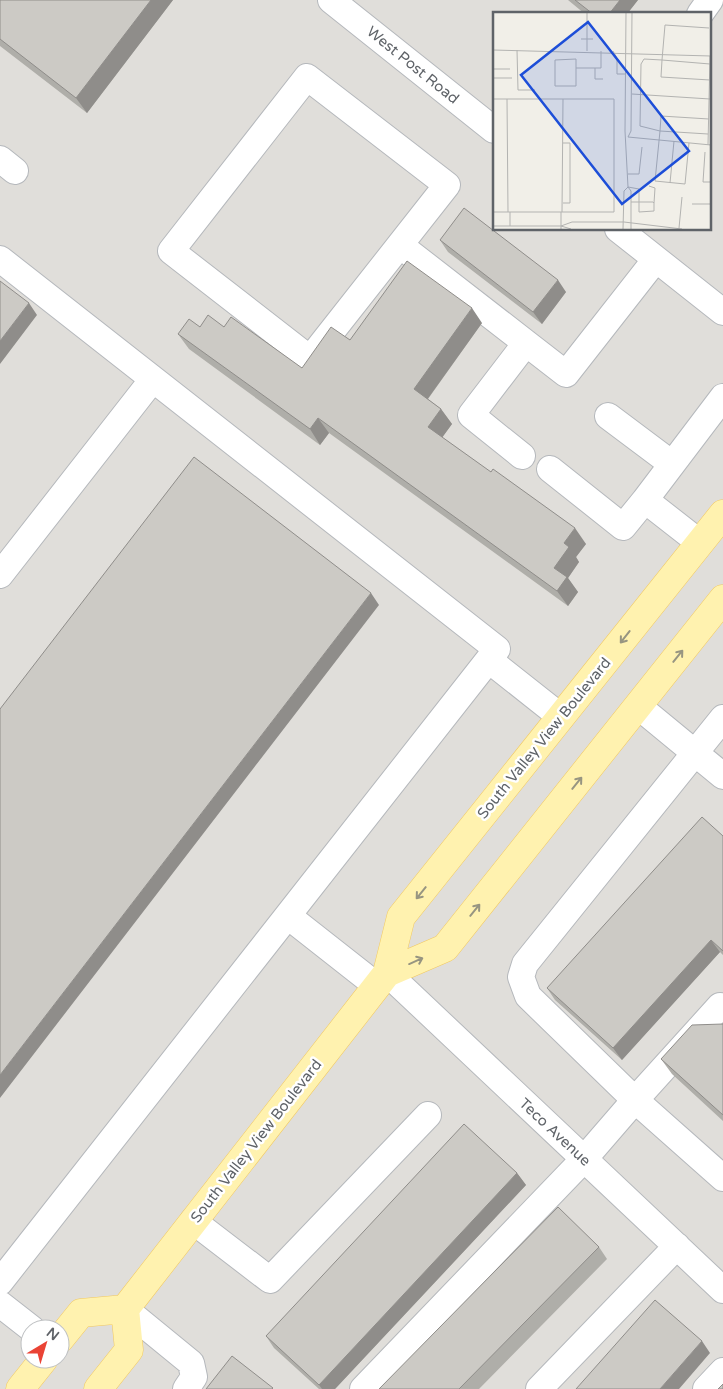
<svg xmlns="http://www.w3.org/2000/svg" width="723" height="1389" viewBox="0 0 723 1389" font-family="'Varela Round',sans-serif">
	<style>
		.industrial { fill: #e0deda; fill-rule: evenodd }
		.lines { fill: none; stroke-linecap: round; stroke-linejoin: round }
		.minor-casing { stroke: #b5b8bc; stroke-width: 28 }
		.major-casing { stroke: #f2c960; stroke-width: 29 }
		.minor { stroke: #fff; stroke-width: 26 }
		.major { stroke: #fff2af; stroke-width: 28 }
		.wall { fill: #afaea9 }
		.shaded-wall { fill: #8f8d8a }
		.building { fill: #cccac5; stroke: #8f8d8a }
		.oneway { stroke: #979581 }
		.labels { text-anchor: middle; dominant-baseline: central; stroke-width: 5; stroke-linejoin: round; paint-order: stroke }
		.street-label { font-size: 15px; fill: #5f6368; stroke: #fff }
		.inset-road { fill: none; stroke: #b3b3b1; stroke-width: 1 }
		.view { fill: #1d4ed8; fill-opacity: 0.15; stroke: #1d4ed8; stroke-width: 2.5 }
		.inset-edge { fill: none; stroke: #5f6368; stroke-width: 2.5 }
	</style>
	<rect width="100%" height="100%" fill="#f1efe8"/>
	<path class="industrial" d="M0,0H723V1389H0ZM494,14H709V229H494ZM30,1329H60V1359H30Z"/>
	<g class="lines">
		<g class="minor-casing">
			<path id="minor" d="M331,0L494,130
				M700,14L710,0
				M307,77L447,185L310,359L171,251Z
				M0,159L15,171
				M618,229L723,312
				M401,246L526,343
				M0,259L497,649L0,1282
				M608,416L672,464
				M522,456L471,415L526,343L566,374L656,259
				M550,469L623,527L645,500
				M700,543L645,500L723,397
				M0,575L153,379
				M489,660L561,717
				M638,706L723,776
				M288,916L377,986
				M387,973L723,1290
				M723,1009L720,1006L635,1100L723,1178
				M193,1221L270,1280L428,1115
				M0,1304L32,1329
				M125,1309L191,1363L194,1377L186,1389
				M363,1389L584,1159L635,1100L528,996L521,977L525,964L723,718
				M539,1389L677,1246
				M706,1389L723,1371"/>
		</g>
		<g class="major-casing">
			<path id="major" d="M387,973L445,948L723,599
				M60,1339L81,1313L125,1309
				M20,1389L44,1359
				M98,1389L129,1350L125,1309L387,973L401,917L723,514"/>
		</g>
		<use href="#minor" class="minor"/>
		<use href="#major" class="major"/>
	</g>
	<path class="wall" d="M0,0H173L87,113L0,46Z
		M568,0H638L627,14H585Z
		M440,240L566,292L542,324L448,252Z
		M482,323L428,399L441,409L452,424L442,437L586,544L576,557L579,562L568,578L578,592L568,606L329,433L320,445L189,349L178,334L200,327H224L302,368L350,340Z
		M723,836V955L720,952L622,1060L555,1000L547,988Z
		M723,1024V1121L672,1074L661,1059Z
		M517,1173L526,1185L335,1389H319L274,1348L266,1336Z
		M599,1247L607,1259L479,1389H379Z"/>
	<path class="shaded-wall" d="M151,0H173L87,113L76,98Z
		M620,0H638L627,14H609Z
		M558,280L566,292L542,324L533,312Z
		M29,303L37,315L0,364V341Z
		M472,308L482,323L424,404L414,389Z
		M441,409L452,424L439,442L428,427Z
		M318,418L329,433L320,445L310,429Z
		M575,528L586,544L576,557L579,562L568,578L578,592L568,606L557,591L554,568L564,543Z
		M371,593L379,605L0,1098V1075Z
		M711,940L720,952L622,1060L613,1048Z
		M517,1173L526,1185L335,1389H322L319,1385Z
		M702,1341L710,1353L679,1389H660Z"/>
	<path class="building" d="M0,0H151L76,98L0,39Z
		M575,0H620L609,14H593Z
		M464,208L558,280L533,312L440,240Z
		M407,261L472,308L414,389L441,409L428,427L491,472L493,469L575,528L564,543L569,547L554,568L567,577L557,591L318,418L310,429L178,334L189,319L200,327L208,315L224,327L231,317L302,368L331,327L350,340Z
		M0,281L29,303L0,341Z
		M194,457L371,593L0,1075V709Z
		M702,817L723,836V951L711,940L613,1048L547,988Z
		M723,1024V1115L661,1059L692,1025Z
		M464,1124L517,1173L319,1385L266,1336Z
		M558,1207L599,1247L459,1389H379Z
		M655,1300L702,1341L660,1389H576Z
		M232,1356L273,1388L272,1389H206Z
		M723,1384V1389H718Z"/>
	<defs><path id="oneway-shaft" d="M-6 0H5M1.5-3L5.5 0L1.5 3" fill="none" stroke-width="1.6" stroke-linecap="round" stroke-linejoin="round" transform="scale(1.25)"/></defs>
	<g class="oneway">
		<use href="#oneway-shaft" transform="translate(625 637) rotate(128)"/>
		<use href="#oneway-shaft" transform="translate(678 656) rotate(-51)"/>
		<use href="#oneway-shaft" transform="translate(577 783) rotate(-51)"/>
		<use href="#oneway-shaft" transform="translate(421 893) rotate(129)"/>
		<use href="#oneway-shaft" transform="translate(475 910) rotate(-51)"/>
		<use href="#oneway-shaft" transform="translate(416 961) rotate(-24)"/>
	</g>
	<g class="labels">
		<g class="street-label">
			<text transform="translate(413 65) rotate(39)">West Post Road</text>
			<text transform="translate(544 738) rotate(-51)">South Valley View Boulevard</text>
			<text transform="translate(555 1132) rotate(43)">Teco Avenue</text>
			<text transform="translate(256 1141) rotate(-52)">South Valley View Boulevard</text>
		</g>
	</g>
	<g transform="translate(493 12)">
		<rect width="218" height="218" fill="#f1efe8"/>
		<path class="inset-road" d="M94,0V27H100M133,0L132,119L135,175L138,179V217M88,27H94V39M0,38L218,44M24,38L25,78H42M108,39V56H102V67H110M120,39L124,46V62H133M83,47V74H62V48ZM217,52L169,48L168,65L217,68M83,56H102M0,57H17M0,66H19M139,82L217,87M0,87H121V200H17M14,87L15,200M215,122L167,119L168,104L216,107M135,125L218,133M135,125L138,119L139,0M196,131L192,172L162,169L167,119L147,114L148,52L151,47L169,48L172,13L216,16M215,133L217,44M212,140L210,170H218M135,162H146L149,135M177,171L181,129M156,174L162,176L161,191M135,175L146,177V200L161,199V191L160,190H138M70,191H77V131H70M199,192H218M0,200H17V214M68,200V217M69,200L70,87M0,214H68L78,217M68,214L79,210H131L189,217M186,216L189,185M130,217L131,179L135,175"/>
		<path class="view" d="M95,10L196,139L129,192L28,63Z"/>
		<rect width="218" height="218" class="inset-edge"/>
	</g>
	<g transform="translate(45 1344) rotate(38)"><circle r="24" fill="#ffffff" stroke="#bfc1c3"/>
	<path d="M0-4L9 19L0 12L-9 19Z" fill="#ea4335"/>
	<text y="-8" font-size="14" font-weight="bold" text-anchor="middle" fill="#5f6368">N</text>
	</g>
</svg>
